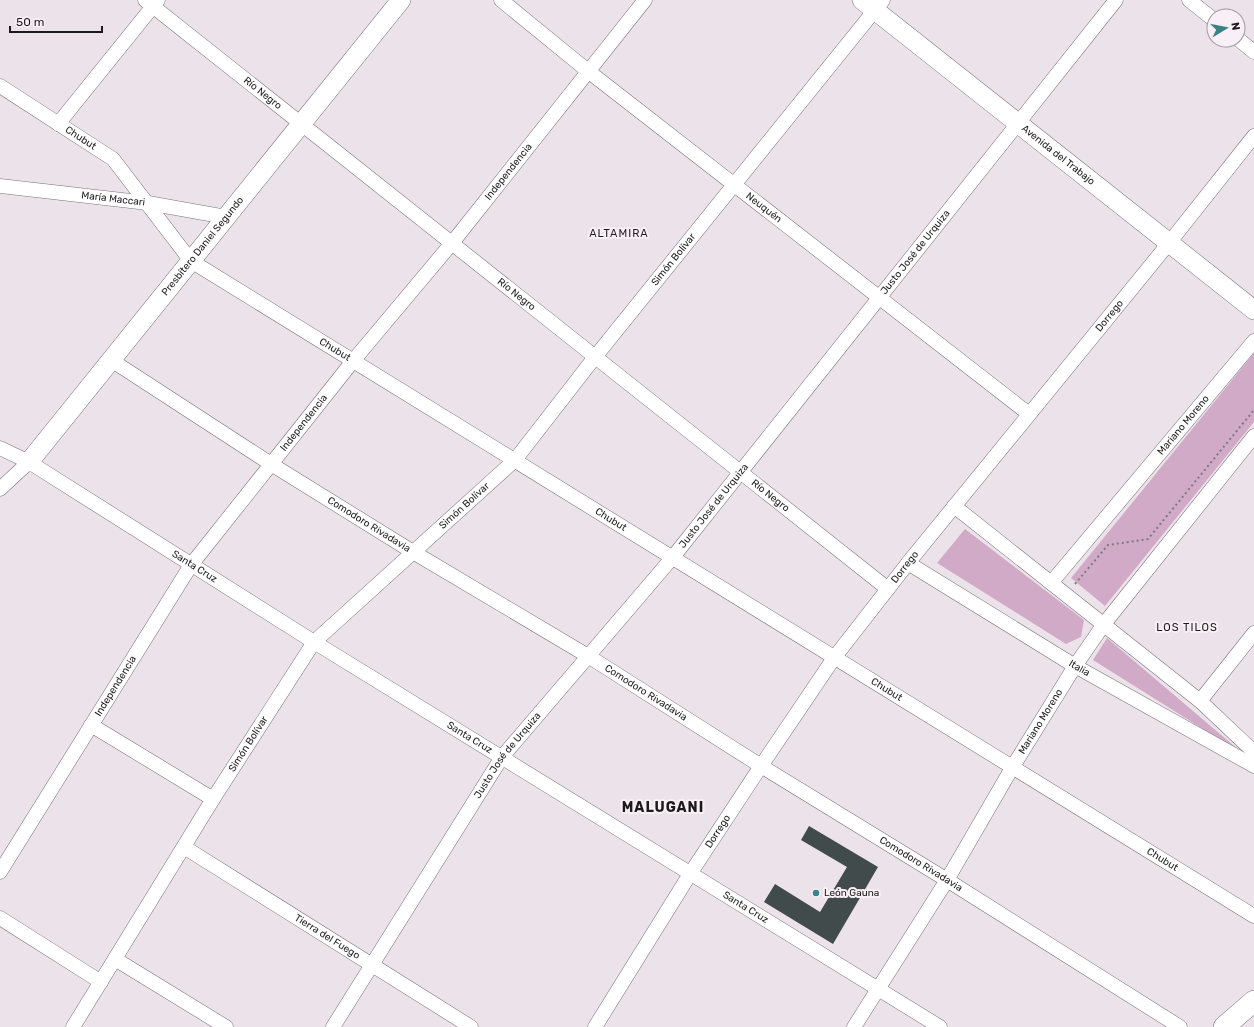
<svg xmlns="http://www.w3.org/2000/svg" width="1254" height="1027" viewBox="0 0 1254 1027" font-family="Rubik,sans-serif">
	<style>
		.green { fill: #d0aac7 }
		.building { fill: #414b4c }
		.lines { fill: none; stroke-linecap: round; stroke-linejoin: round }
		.street-casing { stroke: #7a7278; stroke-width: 15 }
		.secondary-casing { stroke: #7a7278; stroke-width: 20 }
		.primary-casing { stroke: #7a7278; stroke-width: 22 }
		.path { stroke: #7f797d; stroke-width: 2; stroke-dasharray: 2 3; stroke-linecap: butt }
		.street { stroke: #fff; stroke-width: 14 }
		.secondary { stroke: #fff; stroke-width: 19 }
		.primary { stroke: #fff; stroke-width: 21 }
		.poi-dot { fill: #3b8387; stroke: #f9f0f7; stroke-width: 1.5 }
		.labels { text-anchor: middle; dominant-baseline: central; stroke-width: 4; stroke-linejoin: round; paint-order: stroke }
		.street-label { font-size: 10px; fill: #1d1a1c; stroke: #f9f0f7 }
		.poi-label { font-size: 10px; fill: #1d1a1c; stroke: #f9f0f7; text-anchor: start }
		.neighbourhood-label { font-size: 11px; letter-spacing: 1px; fill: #1d1a1c; stroke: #f9f0f7 }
		.district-label { font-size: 14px; font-weight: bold; letter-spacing: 1px; fill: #1d1a1c; stroke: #f9f0f7 }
	</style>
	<rect width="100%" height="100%" fill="#ece3ea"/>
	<path class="green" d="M1254,353V422L1105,606L1071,578Z
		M965,529L1084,620L1081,637L1066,644L937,563Z
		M1107,638L1246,756L1093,660Z"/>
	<path class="building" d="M809,826L878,867L833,944L764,902L775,884L820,912L847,867L801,840Z"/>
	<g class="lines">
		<g class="street-casing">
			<g id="street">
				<path id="s1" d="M145,0L888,589"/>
				<path id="s2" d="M501,0L588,71L1029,414"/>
				<path d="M1189,0L1214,20"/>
				<path d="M1238,39L1254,52"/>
				<path id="s3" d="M0,86L113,159L191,261L1254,916"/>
				<path d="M58,124L158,0"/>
				<path id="s4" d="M0,186L148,203L226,217"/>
				<path id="s5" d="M111,360L271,464L413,552L588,656L761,766L947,880L1180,1027"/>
				<path id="s6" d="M0,448L29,462L314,642L940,1027"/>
				<path d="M0,489L29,462"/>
				<path d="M954,506L1200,701L1254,752"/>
				<path id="s7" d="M908,563L1075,666L1254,766"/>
				<path id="s8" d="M1051,583L1254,341"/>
				<path d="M1200,701L1254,633"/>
				<path d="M91,725L213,799"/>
				<path id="s9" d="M184,847L471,1027"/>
				<path id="s10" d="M0,872L191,565L353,361L452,243L645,0"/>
				<path d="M0,918L101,982"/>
				<path d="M115,959L226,1027"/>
				<path id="s11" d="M73,1027L213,799L314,642L515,460L595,357L883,0"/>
				<path id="s12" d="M333,1027L502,757L673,557L1116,0"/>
				<path id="s13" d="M595,1027L690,874L761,766L834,658L908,563L1169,243L1254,136"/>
				<path id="s14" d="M854,1027L947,880L1012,768L1075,666L1104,624L1254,436"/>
			</g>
		</g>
		<g class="secondary-casing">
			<g id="secondary">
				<path id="s15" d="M862,0L1254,310"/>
				<path id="s16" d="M29,462L401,0"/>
			</g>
		</g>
		<g class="primary-casing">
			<path id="primary" d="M1224,1027L1254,1001"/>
		</g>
		<path class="path" d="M1075,584L1108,545L1148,539L1254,410"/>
		<use href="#street" class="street"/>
		<use href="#secondary" class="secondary"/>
		<use href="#primary" class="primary"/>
	</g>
	<circle class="poi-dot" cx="816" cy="893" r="4"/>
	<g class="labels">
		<g class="street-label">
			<text stroke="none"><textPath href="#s1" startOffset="150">Río Negro</textPath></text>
			<text stroke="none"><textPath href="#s3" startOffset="96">Chubut</textPath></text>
			<text stroke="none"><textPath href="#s15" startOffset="250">Avenida del Trabajo</textPath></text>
			<text stroke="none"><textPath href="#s10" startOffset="867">Independencia</textPath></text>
			<text stroke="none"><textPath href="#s4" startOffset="114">María Maccari</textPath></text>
			<text stroke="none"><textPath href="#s2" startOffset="335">Neuquén</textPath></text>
			<text stroke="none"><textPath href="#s16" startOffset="277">Presbítero Daniel Segundo</textPath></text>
			<text stroke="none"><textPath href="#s12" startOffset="971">Justo José de Urquiza</textPath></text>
			<text stroke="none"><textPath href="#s11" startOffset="981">Simón Bolívar</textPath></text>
			<text stroke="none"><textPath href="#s1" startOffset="474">Río Negro</textPath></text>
			<text stroke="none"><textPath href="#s13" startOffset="879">Dorrego</textPath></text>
			<text stroke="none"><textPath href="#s3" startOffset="432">Chubut</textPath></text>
			<text stroke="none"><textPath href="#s10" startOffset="543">Independencia</textPath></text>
			<text stroke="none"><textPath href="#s8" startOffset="206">Mariano Moreno</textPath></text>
			<text stroke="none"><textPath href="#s1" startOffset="798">Río Negro</textPath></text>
			<text stroke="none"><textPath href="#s11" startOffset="657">Simón Bolívar</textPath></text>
			<text stroke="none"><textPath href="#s12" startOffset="647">Justo José de Urquiza</textPath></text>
			<text stroke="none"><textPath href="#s3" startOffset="756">Chubut</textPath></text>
			<text stroke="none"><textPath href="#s5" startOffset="306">Comodoro Rivadavia</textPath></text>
			<text stroke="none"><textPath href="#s6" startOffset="228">Santa Cruz</textPath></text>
			<text stroke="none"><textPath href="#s13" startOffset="555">Dorrego</textPath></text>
			<text stroke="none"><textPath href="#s7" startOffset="201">Italia</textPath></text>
			<text stroke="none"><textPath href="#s10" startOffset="219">Independencia</textPath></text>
			<text stroke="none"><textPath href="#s3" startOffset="1080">Chubut</textPath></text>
			<text stroke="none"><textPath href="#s5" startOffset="630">Comodoro Rivadavia</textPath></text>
			<text stroke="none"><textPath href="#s14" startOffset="358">Mariano Moreno</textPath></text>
			<text stroke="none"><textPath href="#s6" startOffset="552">Santa Cruz</textPath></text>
			<text stroke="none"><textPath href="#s11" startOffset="333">Simón Bolívar</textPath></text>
			<text stroke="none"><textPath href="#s12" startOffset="323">Justo José de Urquiza</textPath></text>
			<text stroke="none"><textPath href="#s13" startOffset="231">Dorrego</textPath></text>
			<text stroke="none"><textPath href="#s3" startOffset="1404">Chubut</textPath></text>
			<text stroke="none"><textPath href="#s5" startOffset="954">Comodoro Rivadavia</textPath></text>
			<text stroke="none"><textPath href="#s6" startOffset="876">Santa Cruz</textPath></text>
			<text stroke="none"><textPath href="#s9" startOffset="169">Tierra del Fuego</textPath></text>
		</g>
		<g class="poi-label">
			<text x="824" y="893">León Gauna</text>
		</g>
		<g class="neighbourhood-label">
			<text x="619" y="233">ALTAMIRA</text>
			<text x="1187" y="627">LOS TILOS</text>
		</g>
		<g class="district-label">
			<text x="663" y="807">MALUGANI</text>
		</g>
	</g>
	<g transform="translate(1226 28) rotate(80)"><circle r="19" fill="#f9f0f7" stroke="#a19a9f"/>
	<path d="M0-3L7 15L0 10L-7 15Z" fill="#3b8387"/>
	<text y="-6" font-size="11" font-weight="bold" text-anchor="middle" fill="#1d1a1c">N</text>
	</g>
	<path d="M10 26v6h92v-6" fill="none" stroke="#1d1a1c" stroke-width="2"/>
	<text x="16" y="26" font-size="12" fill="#1d1a1c" stroke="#f9f0f7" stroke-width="3" paint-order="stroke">50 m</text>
</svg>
